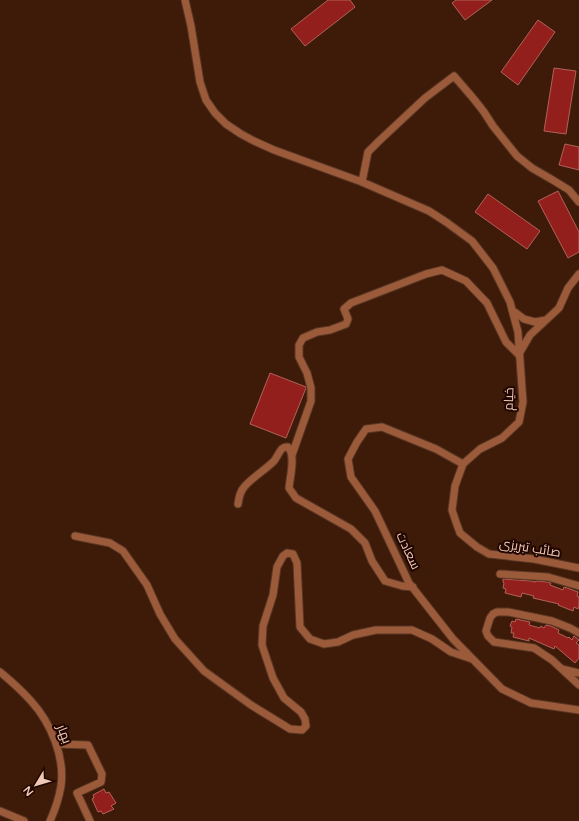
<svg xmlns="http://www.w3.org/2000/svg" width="579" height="821" viewBox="0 0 579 821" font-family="'Varela Round',Cairo,sans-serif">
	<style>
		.building { fill: #931f1c; stroke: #b16259 }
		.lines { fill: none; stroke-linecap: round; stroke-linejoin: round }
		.minor-casing { stroke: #5a3724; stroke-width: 9 }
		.minor { stroke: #9b5b3b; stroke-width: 7 }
		.labels { text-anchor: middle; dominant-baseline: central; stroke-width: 4; stroke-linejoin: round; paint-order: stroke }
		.street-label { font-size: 13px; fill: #f0c8b5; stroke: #200600 }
	</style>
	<rect width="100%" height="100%" fill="#3e1b08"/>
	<path class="building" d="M328,0H350L355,7L305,46L291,29Z
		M456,0H492L465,20L452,3Z
		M538,20L555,32L518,85L501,72Z
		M554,68L576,71L566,134L544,131Z
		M565,144L579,147V170L559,165Z
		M558,191L579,232V252L568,258L538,201Z
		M488,194L540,231L527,249L475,212Z
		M270,373L306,387V388L286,438L250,424Z
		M503,579L530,581L536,582V581L547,582L551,583L550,585L563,590L564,587L570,589L578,592L577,596L579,597V606L578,609L574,607L573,611L558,605L559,604L533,598L534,596L522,593L521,597L505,593L506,589L503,588L504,583L503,582Z
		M516,619L530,622L529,625L540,628L541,626L544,628L546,625L551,626L559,630L558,633L568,638L569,637L572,640L574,636L579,640L576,643L579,645V658L575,663L555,646L554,649L529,638V641L513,637L514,633H511L512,627L510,626L512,621L515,622Z
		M104,789L106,793L109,792L116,803L111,806L114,809L103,814L101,811L98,812L92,799L94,798L93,795Z"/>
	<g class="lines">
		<g class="minor-casing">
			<path id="minor" d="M185,0L191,26L200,82L206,100L215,113L226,124L241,134L254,141L274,150L362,182L429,211L446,222L472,241L493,268L510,302L518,332L523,402L519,422L502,438L480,449L463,464L455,486L452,510L456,522L460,533L477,547L489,554L534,559L579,568
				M362,182L368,152L379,141L425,98L454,76L473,98L484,112L493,126L517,156L532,168L551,179L569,190L579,202
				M512,310L524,319L535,322L546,320
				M519,354L530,335L559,308L568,288L579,274
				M292,455L311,401V388L307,373L299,357V345L303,338L317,332L330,330L346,324L348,319L344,309L351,303L426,274L442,270L466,281L487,303L506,342L519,355
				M463,464L436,449L382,427L366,429L357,442L348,459L351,477L375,511L409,583L453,639L502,689L531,703L579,710
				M238,504C239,497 240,491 245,486C253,477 265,470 274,461C279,455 280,446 288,447C296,455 290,477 289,488L296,498L351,529L365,543L372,561L385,581L402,586L413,587
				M75,536L110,543L123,551L147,585L160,614L175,639L204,671L251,705L290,729L302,730L306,726L305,719L301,712L284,698L273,678L262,645L263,626L273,595L277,567L283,556L287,553L293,554L297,563L300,627L310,639L324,644L338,642L353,635L376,630H412L432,639L451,652L472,659
				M500,574L548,577L579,586
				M579,633L570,628L552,621L508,612H497L493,614L490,618L486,631L488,636L494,642L534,648L552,660L579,685
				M562,669L579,673
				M0,672C11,681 22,691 31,701C51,723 65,757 61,786C59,798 55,810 50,821
				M56,744L88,745L102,774L101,782L77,793L90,821
				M0,811L24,821"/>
		</g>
		<use href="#minor" class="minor"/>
	</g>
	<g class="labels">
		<g class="street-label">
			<text transform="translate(509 399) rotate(-88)">خیام</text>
			<text transform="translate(530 548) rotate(9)">صائب تبریزی</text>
			<text transform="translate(408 551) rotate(65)">سعادت</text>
			<text transform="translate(64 734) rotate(69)">بهار</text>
		</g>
	</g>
	<g transform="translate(36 785) rotate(232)" stroke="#200600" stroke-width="3" paint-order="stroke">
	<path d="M0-3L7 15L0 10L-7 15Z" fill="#f0c8b5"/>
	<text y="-6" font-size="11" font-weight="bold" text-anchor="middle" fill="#f0c8b5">N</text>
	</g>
</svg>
